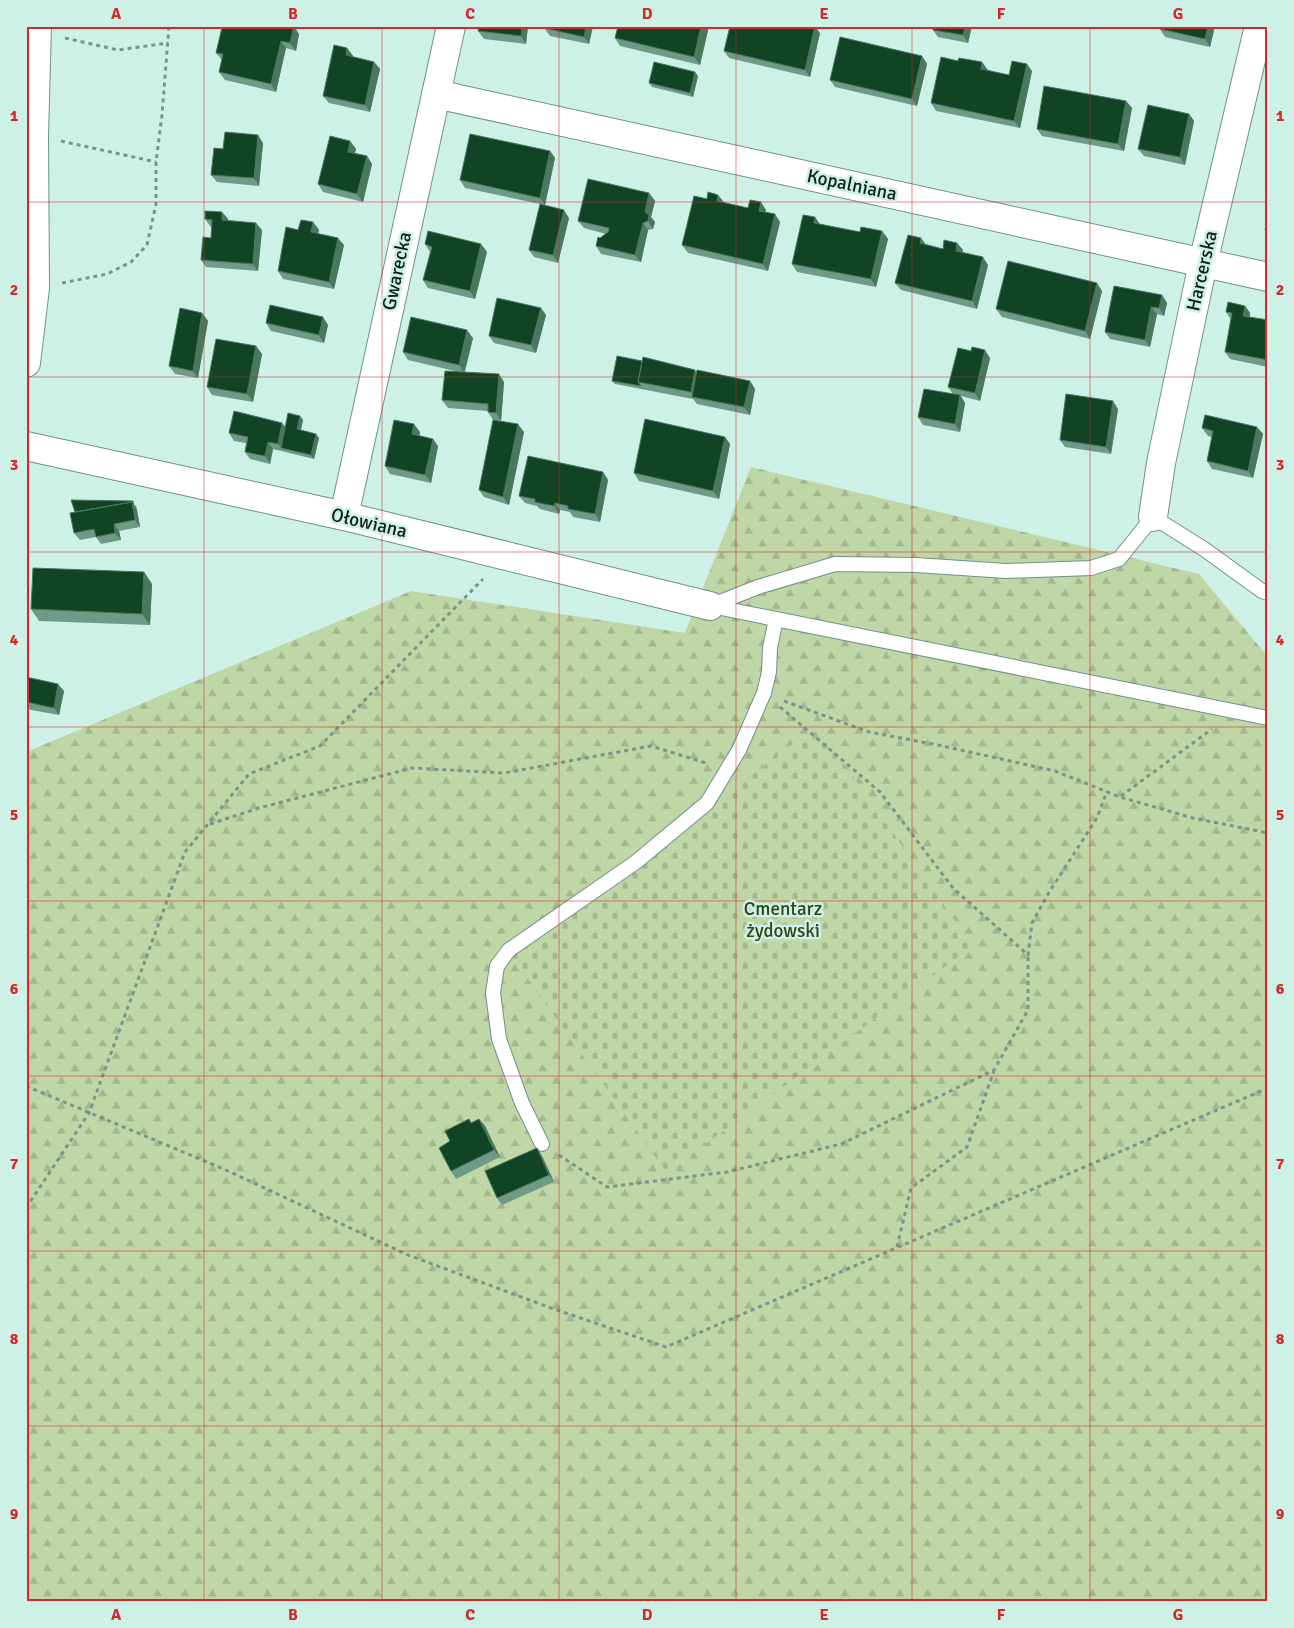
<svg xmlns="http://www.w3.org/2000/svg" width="1294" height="1628" viewBox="0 0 1294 1628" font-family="Signika,sans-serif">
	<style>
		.forest { fill: url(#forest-firs) }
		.cemetery { fill: url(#cemetery-stones) }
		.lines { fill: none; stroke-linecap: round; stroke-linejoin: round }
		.lane-casing { stroke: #709189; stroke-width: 16 }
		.street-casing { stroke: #709189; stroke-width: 30 }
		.path { stroke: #79948c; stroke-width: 3; stroke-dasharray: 4 4; stroke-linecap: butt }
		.lane { stroke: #fff; stroke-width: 14 }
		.street { stroke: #fff; stroke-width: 28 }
		.wall { fill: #6e9a86 }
		.shaded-wall { fill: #49785f }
		.building { fill: #104425; stroke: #49785f }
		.grid { fill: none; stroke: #d62828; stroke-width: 1; stroke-opacity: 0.55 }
		.labels { text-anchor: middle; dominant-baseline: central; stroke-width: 5; stroke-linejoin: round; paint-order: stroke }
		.street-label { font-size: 19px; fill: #111f1b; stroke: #cdf1e7 }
		.park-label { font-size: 19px; fill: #304414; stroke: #cdf1e7 }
		.neatline { fill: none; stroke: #d62828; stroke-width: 2 }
		.grid-label { font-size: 16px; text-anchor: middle; font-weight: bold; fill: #d62828 }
	</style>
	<defs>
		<pattern id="forest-firs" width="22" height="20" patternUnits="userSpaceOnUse" patternTransform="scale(1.25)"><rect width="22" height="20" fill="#bfd6a6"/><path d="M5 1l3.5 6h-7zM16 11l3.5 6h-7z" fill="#a3b78e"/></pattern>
		<pattern id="cemetery-stones" width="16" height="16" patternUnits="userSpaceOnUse" patternTransform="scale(1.25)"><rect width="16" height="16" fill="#bfd6a6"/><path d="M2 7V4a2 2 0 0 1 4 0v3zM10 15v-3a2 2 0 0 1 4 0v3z" fill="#a3b78e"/></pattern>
	</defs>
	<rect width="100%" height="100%" fill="#cdf1e7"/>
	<path class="forest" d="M751,467L1199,574L1268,657V1602H26V752L411,591L685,633Z"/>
	<path class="cemetery" d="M817,726L973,946L667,1173L511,955Z"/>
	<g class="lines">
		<g class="lane-casing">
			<path id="lane" d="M710,606L758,587L835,564L916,565L1006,571L1091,568L1119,559L1153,517L1204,549L1262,591L1268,593
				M711,606L1268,718
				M542,1144L522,1103L499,1039L493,993L497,966L509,950L636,862L707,803L739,750L764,693L769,672L770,648L776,619"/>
		</g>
		<g class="street-casing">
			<path id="street" d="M436,94L1268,277
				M26,363L35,288L34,135L37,26
				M26,446L344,516L710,606
				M344,516L451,26
				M1153,517L1161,463L1203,263L1259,26"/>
		</g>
		<path class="path" d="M65,38L118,50L168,43
			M61,141L156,162
			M62,283L107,274L131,262L147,245L156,204V162L162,115L169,26
			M784,701L869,732L938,745L1055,771L1120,797L1193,818L1268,833
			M780,707L880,792L953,888L1028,955L1032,923L1048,894L1097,818L1107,791
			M1121,796L1212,729
			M210,824L259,808L412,768L504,773L651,746L706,763
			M26,1086L226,1170L408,1255L551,1308L666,1347L1268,1088
			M559,1155L607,1187L727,1172L841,1144L994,1070L1028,1010V955
			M26,1208L89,1113L185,852L249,774L320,746L483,579
			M897,1247L911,1188L967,1147L994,1071"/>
		<use href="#lane" class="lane"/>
		<use href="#street" class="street"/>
	</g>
	<path class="wall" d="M383,26H393L392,29Z
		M528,26L526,44L484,39L478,31Z
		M545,26H593L589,44L550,36L544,28Z
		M709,26L700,65L620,46L615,38Z
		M972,26L968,43L938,37L933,30Z
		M1215,26L1210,47L1165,37L1160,29Z
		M226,28L299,34L296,51L286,48L276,92L225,80L219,72L222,60L216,53Z
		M820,33L810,77L729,58L724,51Z
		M347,48L353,56L352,57L374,62L380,69L370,112L329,103L323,96Z
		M922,56L927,64L917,106L835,87L830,80Z
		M958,61L982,62L987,70L1009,75L1032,71L1020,128L936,111L931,103Z
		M698,76L693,97L652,87L649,83Z
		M1126,101L1132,108L1124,151L1042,136L1037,129Z
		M1189,114L1194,121L1185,165L1144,156L1138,149Z
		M350,141L356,149L355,153L367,156L372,164L363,202L323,192L318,184Z
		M263,143L259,186L217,182L211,175L223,149Z
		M550,151L555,158L545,205L465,188L460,180Z
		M649,193L655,201L651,217L655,222L653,229L648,230L641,262L601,254L596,246L600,238L606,234L584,228L578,221Z
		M707,199L748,208L766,210L765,212L780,222L768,271L688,253L682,245Z
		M222,212L228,219V221L262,230L258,271L206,267L201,260L211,238L212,227L210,226L205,219Z
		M815,217L820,224L860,232L882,231L888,239L876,287L797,272L792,264Z
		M569,218L558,263L534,257L529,250Z
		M313,222L319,230L318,234L344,245L334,289L283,279L278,271L298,230Z
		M957,243L963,250L962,252L988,265L977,309L901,290L895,283L926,245L943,249Z
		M425,244H481L487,252L475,299L428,288L423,280L430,252Z
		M1102,291L1090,339L1002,317L996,309Z
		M1162,295L1167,303L1164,316L1157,314L1150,347L1110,339L1105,332Z
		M1245,306L1250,313V317L1268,320V367L1230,359L1225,352L1231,320L1226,312Z
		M202,313L208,321L198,378L175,374L169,366Z
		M546,315L536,353L494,343L489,336Z
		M266,323L328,325L324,343L271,331Z
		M473,338L465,372L504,382L501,421L496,420L524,432L509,505L484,497L479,490L493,420L488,412V411L448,408L442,400L459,372L408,360L403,352Z
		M256,346L262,354L253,402L212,395L207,387Z
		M990,358L980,401L961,396L965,403L960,432L923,425L918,417L953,394L948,387Z
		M697,373L750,381L755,389L750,415L697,404L693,399L615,384L612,381Z
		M1118,409L1111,454L1065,447L1060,440Z
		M300,416L303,420L301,430L319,438L314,459L273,449L270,464L250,459L245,452L246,443L234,441L229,433L282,423L285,427Z
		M1257,427L1263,434L1253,478L1212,469L1207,461L1212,437L1208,436L1202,428Z
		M420,432L419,435L438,446L431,483L390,474L385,466Z
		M725,437L730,444L719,499L639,481L634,473Z
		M603,472L608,480L600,522L573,517L570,512L560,510L559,514L540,509L537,506L525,503L519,496Z
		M136,505L140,527L119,531L121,540L101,544L96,537L80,540L74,533Z
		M144,572L152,584L150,625L39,621L31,609Z
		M26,677L64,691L59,715L26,709Z
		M479,1119L485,1126L500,1157L456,1179L451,1171L450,1141L472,1123Z
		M537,1148L542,1156L554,1182L502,1205L497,1198Z"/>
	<path class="shaded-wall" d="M294,26L299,34L296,51L290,43Z
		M522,26H528L526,44L521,36Z
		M586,26H593L589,44L584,37Z
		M701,26H709L700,65L694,57Z
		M815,26L820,33L810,77L805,70Z
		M965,26H972L968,43L963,35Z
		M1208,26H1215L1210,47L1205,39Z
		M281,41L286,48L276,92L271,84Z
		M347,48L353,56L351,63L346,55Z
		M922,56L927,64L917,106L912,99Z
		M374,62L380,69L370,112L365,105Z
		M982,62L988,70L986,77L981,69Z
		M1027,64L1032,71L1020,128L1014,121Z
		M695,72L698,76L693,97L690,93Z
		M1126,101L1132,108L1124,151L1118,144Z
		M1189,114L1194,121L1185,165L1180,157Z
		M258,135L263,143L259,186L254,178Z
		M350,141L356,149L353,159L348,152Z
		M550,151L555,158L545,205L540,198Z
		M367,156L372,164L363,202L357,194Z
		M649,193L655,201L651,217L655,222L653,229L648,221L645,212Z
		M718,195L724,202L717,201Z
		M761,202L766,210L764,219L759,211Z
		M564,210L569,218L558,263L553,255Z
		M222,212L228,219L227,228L222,220Z
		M775,214L780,222L768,271L763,264Z
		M815,217L820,225L814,223Z
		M313,222L319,230L316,240L311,232Z
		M256,223L262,230L258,271L253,264Z
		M643,223L648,230L641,262L635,255Z
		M882,231L888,239L876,287L871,279Z
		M338,238L344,245L334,289L329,282Z
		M921,238L927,246L920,243Z
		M957,243L963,250L961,258L956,251Z
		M481,244L487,252L475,299L470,291Z
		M983,257L988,265L977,309L972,301Z
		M1097,283L1102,291L1090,339L1085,331Z
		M1162,295L1167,303L1164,316L1159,308Z
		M1245,306L1250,313L1248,323L1243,316Z
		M1151,307L1157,314L1150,347L1145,340Z
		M541,308L546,315L536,353L531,345Z
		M202,313L208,321L198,378L193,371Z
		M323,317L328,325L324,343L319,335Z
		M467,330L473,338L464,373L459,365Z
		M256,346L262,354L253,402L247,394Z
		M985,350L990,358L980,401L975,393Z
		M695,370L700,378L695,397L691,392Z
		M499,374L504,382L501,421L496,413Z
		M750,381L755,389L750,415L744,407Z
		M960,395L965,403L960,432L955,424Z
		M1113,401L1118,409L1111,454L1106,447Z
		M300,416L303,420L300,433L297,429Z
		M282,423L288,430L281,448L278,444Z
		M414,424L420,432L418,442L412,434Z
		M518,424L524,432L509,505L503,497Z
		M1257,427L1263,434L1253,478L1248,471Z
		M316,434L319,438L314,459L311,455Z
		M725,437L730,444L719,499L713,491Z
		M433,439L438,446L431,483L425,475Z
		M268,442L273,449L270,464L265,456Z
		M603,472L608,480L600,522L595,514Z
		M132,502L137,510L140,527L135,520Z
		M555,503L560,510L559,514L554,506Z
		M114,524L119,531L121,540L115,533Z
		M144,572L152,584L150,625L142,614Z
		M58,684L64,691L59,715L54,708Z
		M479,1119L485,1126L500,1157L494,1150Z
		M537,1148L542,1156L554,1182L549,1175Z"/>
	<path class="building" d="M226,26H294L290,43L281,41L271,84L219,72L223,54L216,53L222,27L226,28Z
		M479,26H522L521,36L478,31Z
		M545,26H586L584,37L544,28Z
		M618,26H701L694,57L615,38Z
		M730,26H815L805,70L724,51Z
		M933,26H965L963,35L933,30Z
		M1161,26H1208L1205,39L1160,29Z
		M840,37L922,56L912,99L830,80Z
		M334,45L347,48L346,55L374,62L365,105L323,96Z
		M941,57L958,61L959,58L982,62L981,69L1009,75L1012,61L1027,64L1014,121L931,103Z
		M654,62L695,72L690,93L649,83Z
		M1044,86L1126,101L1118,144L1037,129Z
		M1148,105L1189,114L1180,157L1138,149Z
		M225,132L258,135L254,178L211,175L214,148L223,149Z
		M470,134L550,151L540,198L460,180Z
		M330,136L350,141L348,152L367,156L357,194L318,184Z
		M588,179L649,193L645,212L649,215L648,221L643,223L635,255L596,246L598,237L600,238L608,232L609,228L578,221Z
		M708,192L718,195L717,201L748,208L750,200L761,202L759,211L775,214L763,264L682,245L694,196L707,199Z
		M540,204L564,210L553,255L529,250Z
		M205,211L222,212V220L256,223L253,264L201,260L203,237L211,238L212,220L205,219Z
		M803,215L815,217L814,223L860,232L861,227L882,231L871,279L792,264Z
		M1268,218V230H1265Z
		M301,220L313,222L311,232L338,238L329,282L278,271L286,227L298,230Z
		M428,231L481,244L470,291L423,280L432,247L425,244Z
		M908,235L921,238L920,243L943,249L944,240L957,243L956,251L983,257L972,301L895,283Z
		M1008,261L1097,283L1085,331L996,309Z
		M1114,286L1162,295L1159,308L1151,307L1145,340L1105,332Z
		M497,298L541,308L531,345L489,336Z
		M1228,302L1245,306L1243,316L1268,320V360L1225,352L1232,313L1226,312Z
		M270,305L323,317L319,335L266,323Z
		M180,308L202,313L193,371L169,366Z
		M411,317L467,330L459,365L403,352Z
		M216,339L256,346L247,394L207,387Z
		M972,347L985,350L975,393L948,387L958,348L971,351Z
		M617,356L642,361L638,382L641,386L612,381Z
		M643,357L695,370L691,392L638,382Z
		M697,370L750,381L744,407L692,397Z
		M445,371L499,374L496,413L488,412V404L442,400Z
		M924,389L960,395L955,424L918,417Z
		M1066,394L1113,401L1106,447L1060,440Z
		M234,411L282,423L278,444L268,442L265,456L245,452L248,437L229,433Z
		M288,413L300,416L297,429L316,434L311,455L281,448Z
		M1205,415L1257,427L1248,471L1207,461L1213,431L1202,428Z
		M645,419L725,437L713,491L634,473Z
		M394,420L414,424L412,434L433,439L425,475L385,466Z
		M493,420L518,424L503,497L479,490Z
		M528,456L603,472L595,514L568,509V506L555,503L554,506L535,502V499L519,496Z
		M71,500L133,501L134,506L132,502L75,512Z
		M132,502L135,520L114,524L115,533L96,537L94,529L74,533L70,513Z
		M33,568L144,572L142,614L31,609Z
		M26,677L58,684L54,708L26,702Z
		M469,1119L471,1123L479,1119L494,1150L451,1171L439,1148L450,1141L445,1131Z
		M537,1148L549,1175L497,1198L485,1171Z"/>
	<path class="grid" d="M204,26V1602M382,26V1602M559,26V1602M736,26V1602M912,26V1602M1090,26V1602M26,202H1268M26,377H1268M26,552H1268M26,727H1268M26,901H1268M26,1076H1268M26,1251H1268M26,1426H1268"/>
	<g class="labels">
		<g class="street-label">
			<text transform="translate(852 185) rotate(12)">Kopalniana</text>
			<text transform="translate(397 271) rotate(-78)">Gwarecka</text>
			<text transform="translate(1202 271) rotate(-77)">Harcerska</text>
			<text transform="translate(369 523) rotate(13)">Ołowiana</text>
		</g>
		<g class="park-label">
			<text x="783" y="909">Cmentarz<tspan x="783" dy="22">żydowski</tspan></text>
		</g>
	</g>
	<rect width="1294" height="1628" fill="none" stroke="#cdf1e7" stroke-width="55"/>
	<rect x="28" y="28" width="1238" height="1572" class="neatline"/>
	<g class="grid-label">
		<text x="116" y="19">A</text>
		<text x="293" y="19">B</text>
		<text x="470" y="19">C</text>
		<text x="647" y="19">D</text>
		<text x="824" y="19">E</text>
		<text x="1001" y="19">F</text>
		<text x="1178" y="19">G</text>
		<text x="14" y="121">1</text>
		<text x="1280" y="121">1</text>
		<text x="14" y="295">2</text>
		<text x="1280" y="295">2</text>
		<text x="14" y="470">3</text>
		<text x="1280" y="470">3</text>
		<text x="14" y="645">4</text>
		<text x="1280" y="645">4</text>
		<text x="14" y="820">5</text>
		<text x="1280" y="820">5</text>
		<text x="14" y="994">6</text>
		<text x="1280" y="994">6</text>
		<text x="14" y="1169">7</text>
		<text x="1280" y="1169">7</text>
		<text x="14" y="1344">8</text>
		<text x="1280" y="1344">8</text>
		<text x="14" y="1519">9</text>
		<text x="1280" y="1519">9</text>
		<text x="116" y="1620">A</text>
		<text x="293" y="1620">B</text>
		<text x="470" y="1620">C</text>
		<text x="647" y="1620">D</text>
		<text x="824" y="1620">E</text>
		<text x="1001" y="1620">F</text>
		<text x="1178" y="1620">G</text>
	</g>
</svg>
